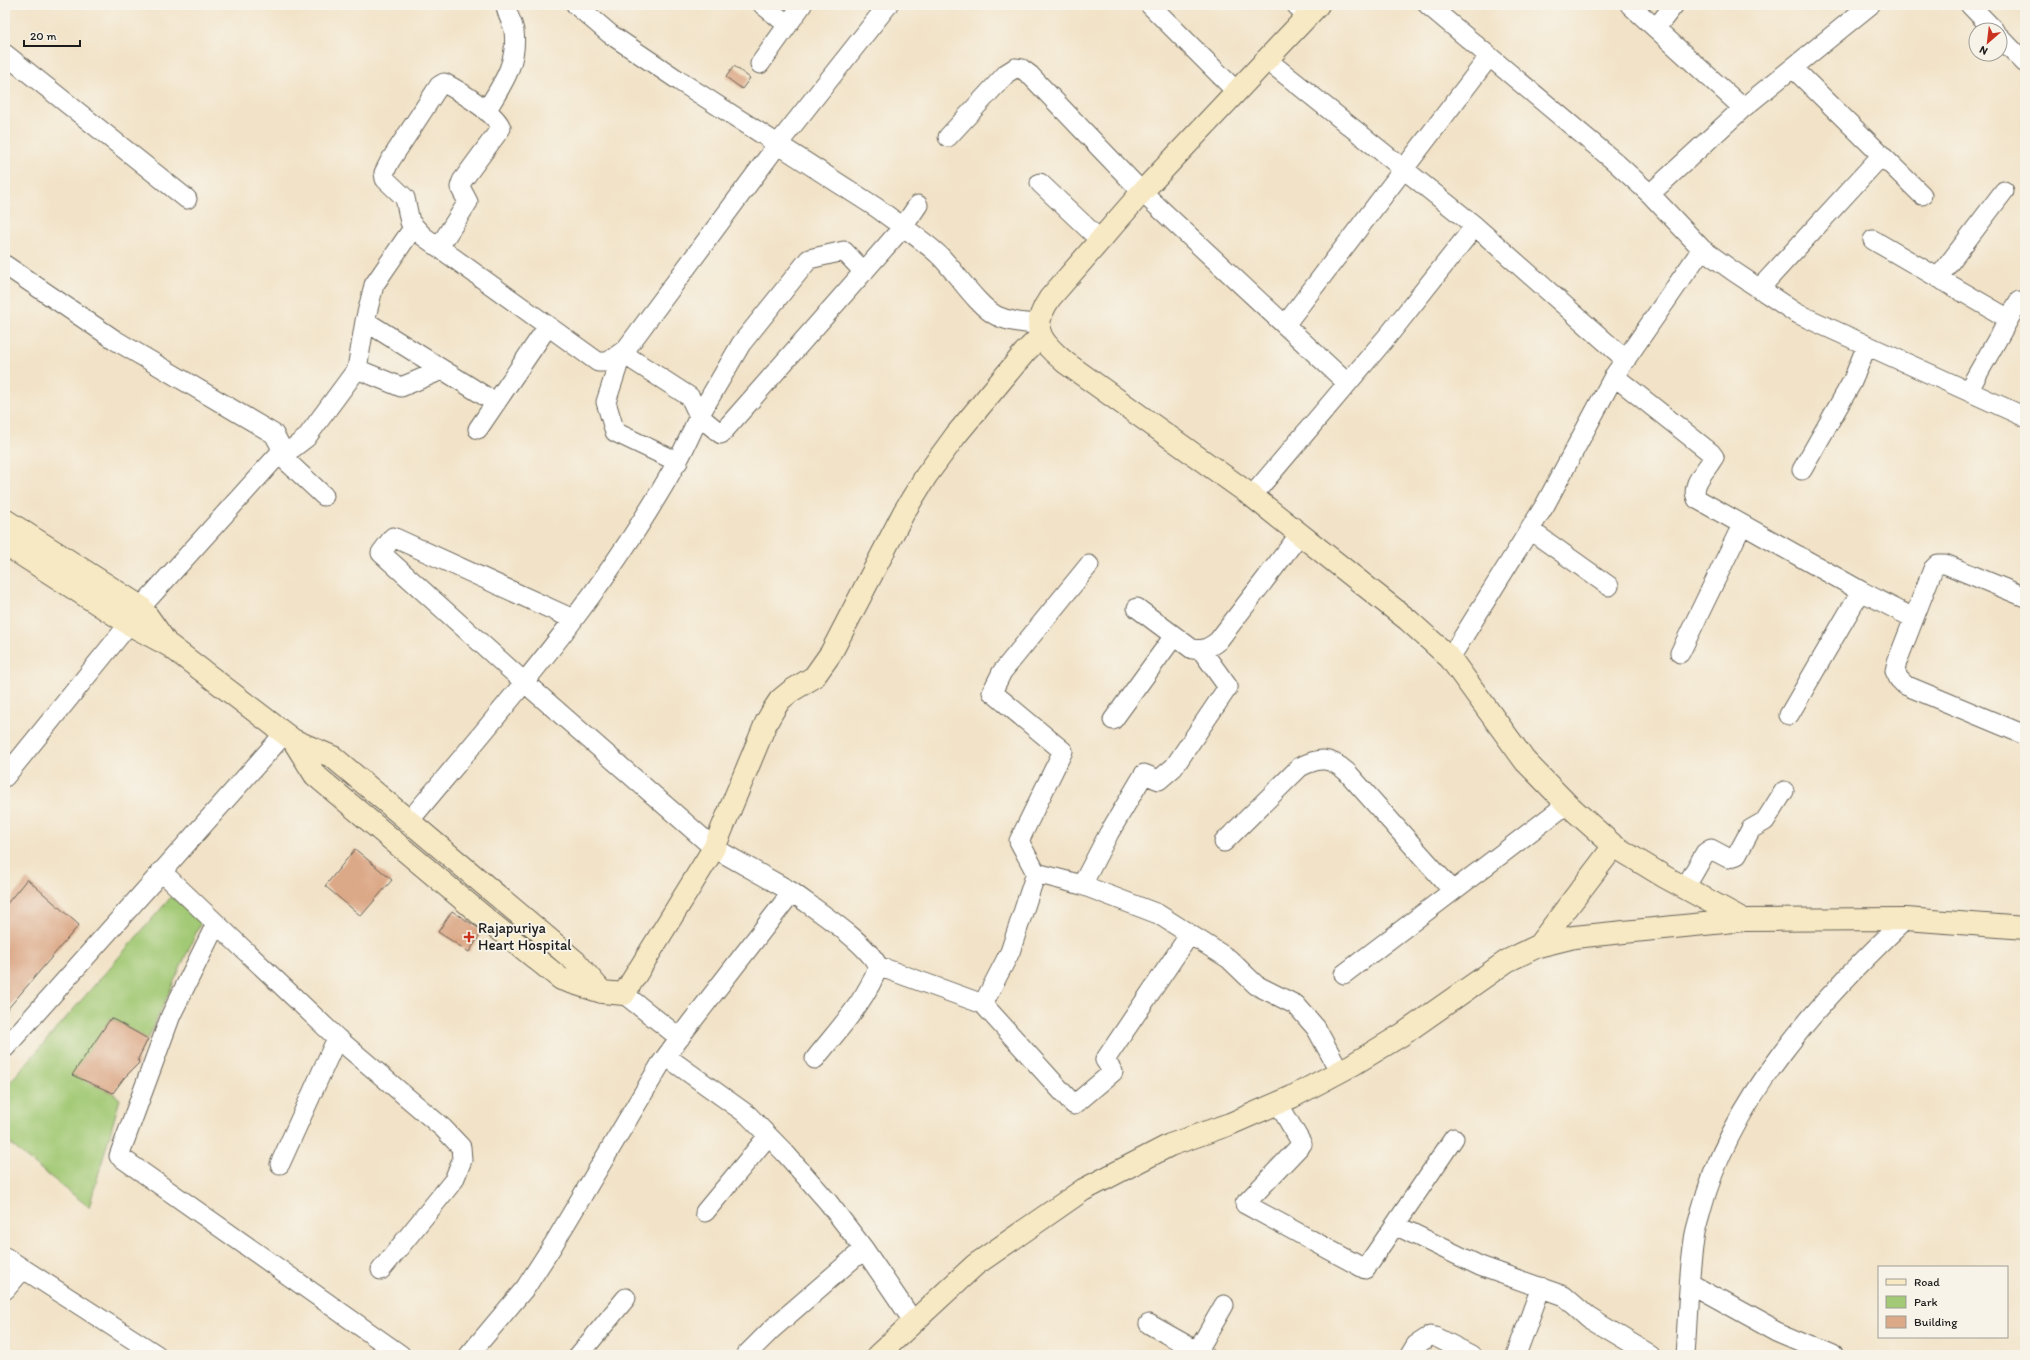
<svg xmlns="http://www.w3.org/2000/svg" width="2030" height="1360" viewBox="0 0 2030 1360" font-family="Itim,sans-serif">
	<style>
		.green { fill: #a2c975; stroke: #5f7248 }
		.building { fill: #dca988 }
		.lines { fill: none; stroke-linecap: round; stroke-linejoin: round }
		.street-casing { stroke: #676258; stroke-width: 21 }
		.secondary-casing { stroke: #676258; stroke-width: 24 }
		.street { stroke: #fff; stroke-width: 19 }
		.secondary { stroke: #f7e9c3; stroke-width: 22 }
		.poi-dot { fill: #c8321e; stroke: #f7f3e8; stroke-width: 1.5 }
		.labels { text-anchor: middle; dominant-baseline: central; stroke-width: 4; stroke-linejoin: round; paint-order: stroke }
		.poi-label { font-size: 15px; fill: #1c1c1c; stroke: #f7f3e8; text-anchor: start }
	</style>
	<rect width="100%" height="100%" fill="#f7f3e8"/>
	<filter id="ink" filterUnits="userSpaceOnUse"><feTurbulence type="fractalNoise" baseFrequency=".025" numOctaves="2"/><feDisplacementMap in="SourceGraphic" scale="8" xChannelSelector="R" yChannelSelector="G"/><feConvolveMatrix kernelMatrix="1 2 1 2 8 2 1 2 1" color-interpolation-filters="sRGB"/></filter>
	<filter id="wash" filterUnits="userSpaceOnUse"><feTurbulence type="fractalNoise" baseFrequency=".012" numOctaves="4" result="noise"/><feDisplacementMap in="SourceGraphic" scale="16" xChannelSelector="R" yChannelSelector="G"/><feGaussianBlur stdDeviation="0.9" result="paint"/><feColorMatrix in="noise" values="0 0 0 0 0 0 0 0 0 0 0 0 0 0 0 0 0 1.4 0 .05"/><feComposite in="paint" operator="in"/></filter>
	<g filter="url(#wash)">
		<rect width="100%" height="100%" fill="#f2e3c8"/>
		<path class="green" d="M172,896L201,922L148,1039L111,1018L73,1075L113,1093L120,1099L89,1207L23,1155L5,1138V1088Z"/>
		<g id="blocks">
			<path class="building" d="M734,66L750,78L742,89L726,77Z
				M355,849L392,880L361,916L325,886Z
				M27,879L79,925L5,1012V906Z
				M452,911L483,931L469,952L438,932Z
				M111,1018L148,1039L138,1059L139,1063L124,1078L113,1093L72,1075Z"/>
		</g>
	</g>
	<g filter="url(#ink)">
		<use href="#blocks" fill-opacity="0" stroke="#676258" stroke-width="1"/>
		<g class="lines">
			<g class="street-casing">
				<path id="street" d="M576,5L610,34L681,82L877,208C898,224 921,238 940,256C956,272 978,307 997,316C1010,322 1024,323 1038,324
					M763,5L788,25
					M1150,5L1236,91
					M1296,5L1307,15
					M1428,5L1614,161L1650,194L1702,249L1733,271L1796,313L2025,417
					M1630,5L1743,108
					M1970,5L1994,30
					M1656,28L1674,5
					M2000,37L2025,63
					M5,54L187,199
					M1267,60L1475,226L1626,360
					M760,64L802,5
					M1793,68L1922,195
					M486,111C502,85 518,63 514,31C513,22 506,14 506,5
					M948,137L1007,73L1015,68L1022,69L1030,75L1142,192L1347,383
					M1040,183L1100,240
					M1650,194L1743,108L1870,5
					M1873,240L2009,319
					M439,247L468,202L460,187L462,181L501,128C497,114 458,90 444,83L439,86L390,161L384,173L385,179L405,198L410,222L423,236L548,326
					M5,265L115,340L274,434L281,447L279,454
					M864,272L844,251L809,259L741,344L699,416L721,434L744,408L903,227L918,205
					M1938,278L2004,191
					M1759,289L1882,155
					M365,321L496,403
					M1285,325L1489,57
					M357,369L401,387L442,370
					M1614,376L1711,453L1714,457L1712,460C1705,472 1690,485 1697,499L1861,591L1913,618
					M1968,391L2019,301
					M478,429L548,326L598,362H608L626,349L778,144L888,5
					M279,454L324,496
					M1802,470L1852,382L1867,345
					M1252,496L1391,332L1475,226
					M1530,530L1609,586
					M2025,597L1945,564H1938L1933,569L1897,662L1895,671L1899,679L1905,685L2025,735
					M1137,608L1192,649C1203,651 1209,648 1218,641L1300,534
					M1680,653L1742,525
					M1450,658L1545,505L1614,376L1702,249
					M1789,715L1861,591
					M1113,720L1174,636
					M5,777L129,624L141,607L279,454L293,448L306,438L357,369L365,321L374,285L413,228
					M410,820C505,706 605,593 677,462C685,448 692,431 699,416L690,397L622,353L606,402L615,432L678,462
					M1224,842L1300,767C1320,757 1330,757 1347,772L1453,891
					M161,871L337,1038L443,1128L461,1147L462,1160L454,1180L381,1270
					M1036,873L1019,841L1063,751L992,692L1002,672L1089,565
					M1082,885L1109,833L1144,774L1159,780L1174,767L1228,687L1202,651
					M1685,888L1705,853L1711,849L1728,858L1737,855L1751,829L1765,821L1784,791
					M792,892C816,910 865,941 878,966C868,999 836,1032 815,1059
					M216,924L171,1015L119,1156L401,1355
					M878,966L983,1004L1010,952L1036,873L1082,885L1158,914L1229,959L1256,985L1296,1005L1316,1028L1340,1072
					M1344,974L1567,804
					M624,994L680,1038
					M983,1004L1074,1105L1113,1072L1105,1060L1190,934
					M5,1048L284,734
					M667,1057L748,1115L785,1153L828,1202L864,1249L913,1321
					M1278,1103L1302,1144L1245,1204L1365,1269L1454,1138
					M280,1164L337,1038
					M705,1212L768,1136
					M1395,1225L1480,1266L1564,1296L1588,1317L1651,1355
					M5,1257L157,1355
					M1691,1284L1778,1332L1832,1355
					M5,1290L22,1270
					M1149,1324L1204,1355
					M1197,1352L1224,1305
					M469,1355L526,1287L553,1245L660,1065L686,1029L792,892L714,848L524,682L381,553L393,537L573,619
					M579,1355L626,1298
					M746,1355L772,1329L864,1249
					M1410,1355L1416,1345L1430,1336L1436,1337L1471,1355
					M1516,1355L1541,1287
					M1685,1355C1688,1317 1688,1278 1694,1240C1695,1230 1699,1220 1701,1211C1731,1097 1822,998 1906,919"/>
			</g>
			<g class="secondary-casing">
				<path id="secondary" d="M1318,5L1142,192L1050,298C1029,329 1040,341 1066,363L1252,496L1408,620L1450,658L1525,761L1567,804L1614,846
					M5,520L141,607L165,641
					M5,544L129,624L170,646L293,740L333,757L576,962L602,992
					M293,740L315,775L485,918L561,979L602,992L624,994L714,848L766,723L774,709L780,700L791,691L814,677L831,653L904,512L926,476L956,435L1025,352L1041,336
					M1538,946L1574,937L1744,920
					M878,1355L975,1265L1083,1190L1170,1145L1230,1124L1292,1097L1352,1065L1403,1034L1507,961L1538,946L1614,846L1665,877L1744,920L1906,919L2025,928"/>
			</g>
			<use href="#street" class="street"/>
			<use href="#secondary" class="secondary"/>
		</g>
	</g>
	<path class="poi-dot" d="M467 931h4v4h4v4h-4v4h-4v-4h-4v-4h4z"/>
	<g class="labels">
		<g class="poi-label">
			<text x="478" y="928">Rajapuriya<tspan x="478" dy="17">Heart Hospital</tspan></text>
		</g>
	</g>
	<rect width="2030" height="1360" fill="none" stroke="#f7f3e8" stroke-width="20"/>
	<rect x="1878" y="1266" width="130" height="72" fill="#f7f3e8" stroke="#9f9d96"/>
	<rect x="1886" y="1279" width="20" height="6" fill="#f7e9c3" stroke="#9f9d96"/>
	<text x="1914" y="1286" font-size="12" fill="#1c1c1c">Road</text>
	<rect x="1886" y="1296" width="20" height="12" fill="#a2c975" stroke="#9f9d96"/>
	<text x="1914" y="1306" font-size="12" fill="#1c1c1c">Park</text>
	<rect x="1886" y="1316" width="20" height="12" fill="#dca988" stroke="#9f9d96"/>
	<text x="1914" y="1326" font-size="12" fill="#1c1c1c">Building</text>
	<g transform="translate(1988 42) rotate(208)"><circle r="19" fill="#f7f3e8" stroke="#9f9d96"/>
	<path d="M0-3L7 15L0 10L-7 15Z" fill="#c8321e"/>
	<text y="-6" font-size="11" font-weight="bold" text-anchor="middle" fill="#1c1c1c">N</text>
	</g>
	<path d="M24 40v6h56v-6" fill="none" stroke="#1c1c1c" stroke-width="2"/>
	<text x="30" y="40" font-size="12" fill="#1c1c1c" stroke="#f7f3e8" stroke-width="3" paint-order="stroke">20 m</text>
</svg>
